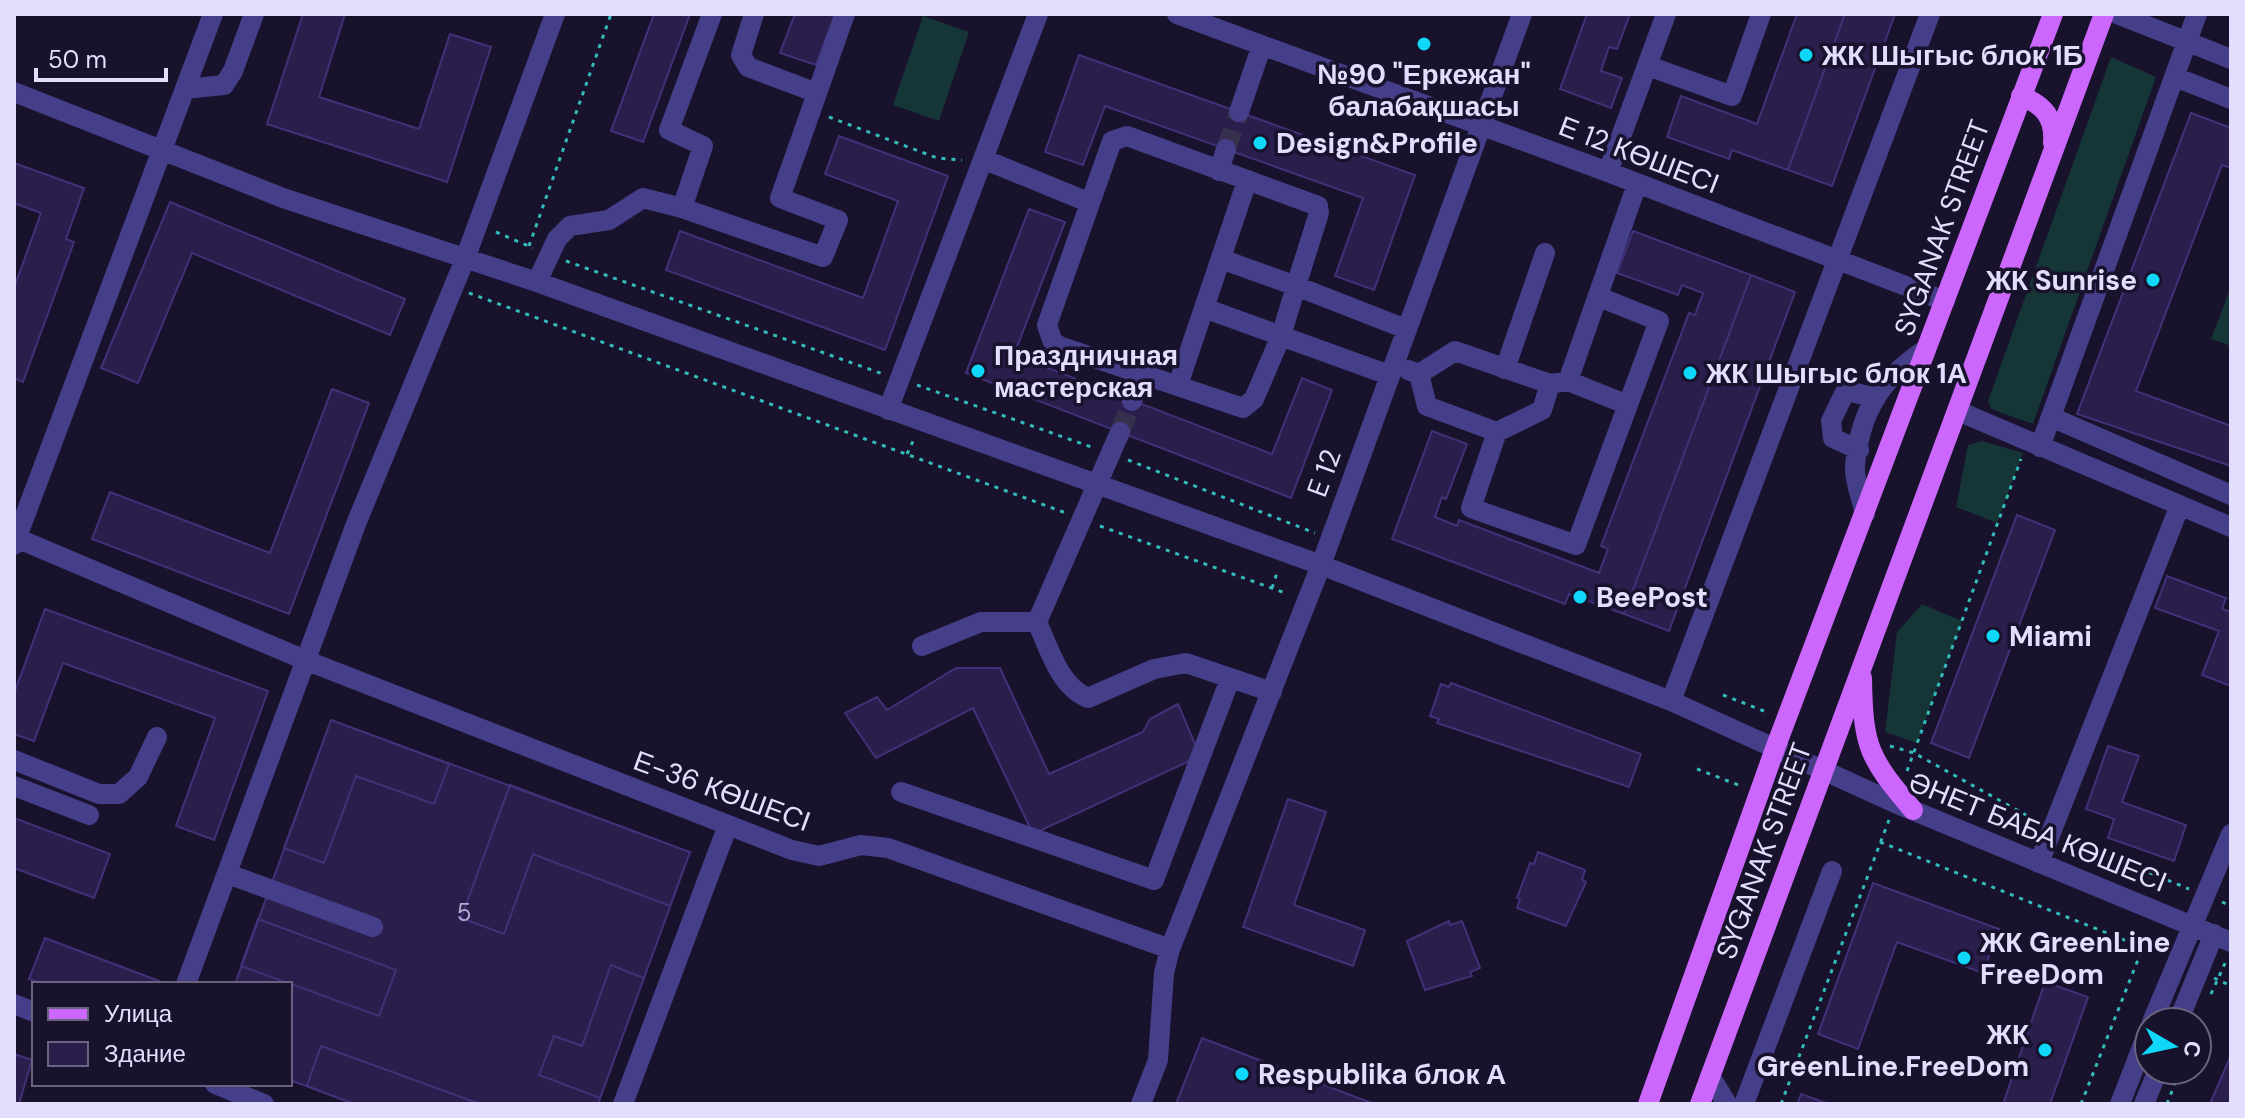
<svg xmlns="http://www.w3.org/2000/svg" width="2245" height="1118" viewBox="0 0 2245 1118" font-family="'DM Sans',sans-serif">
	<style>
		.grass { fill: #153536 }
		.building { fill: #2a1e4c; stroke: #423178; stroke-width: 2 }
		.lines { fill: none; stroke-linecap: round; stroke-linejoin: round }
		.minor-tunnel { stroke: #36304c; stroke-width: 20; stroke-dasharray: 20 10; stroke-linecap: butt }
		.path { stroke: #34bcba; stroke-width: 3; stroke-dasharray: 4 6; stroke-linecap: butt }
		.minor { stroke: #453e89; stroke-width: 20 }
		.major { stroke: #cb67fc; stroke-width: 20 }
		.poi-dot { fill: #0ed7fa; stroke: #18122c; stroke-width: 3 }
		.labels { text-anchor: middle; dominant-baseline: central; stroke-width: 7; stroke-linejoin: round; paint-order: stroke }
		.number-label { font-size: 24px; fill: #b5add2 }
		.poi-label { font-size: 28px; font-weight: bold; fill: #e3ddfe; stroke: #18122c; text-anchor: start }
		.street-label { font-size: 28px; fill: #e3ddfe; stroke: #18122c }
	</style>
	<rect width="100%" height="100%" fill="#18122c"/>
	<path class="grass" d="M923,16L969,32L939,121L893,105Z
		M2111,57L2156,77L2033,424L1991,409L1988,401Z
		M2229,292L2231,293V346L2211,339Z
		M1982,441L2023,453L1997,523L1956,507L1968,445Z
		M1922,604L1962,621L1917,743L1885,732L1897,632Z"/>
	<path class="building" d="M303,14H345L319,97L419,129L450,34L491,47L447,182L267,124Z
		M654,14H690L643,142L611,131Z
		M795,14H835L816,65L780,53Z
		M1587,14H1630L1617,49L1609,47L1601,71L1622,78L1611,108L1560,89Z
		M1797,14H1845L1788,170L1732,150L1729,159L1667,137L1681,96L1757,124Z
		M1845,14H1895L1832,186L1788,170Z
		M1079,55L1415,175L1374,290L1335,276L1363,198L1105,106L1083,165L1045,152Z
		M2191,113L2231,128V168L2222,165L2136,391L2231,426V466L2077,414Z
		M839,136L948,176L885,350L666,270L680,231L863,298L898,201L825,174Z
		M14,163L84,188L66,239L74,242L23,382L14,378V288L41,213L14,203Z
		M170,202L405,299L390,335L192,253L138,383L101,368Z
		M1029,209L1065,222L1014,355L1272,454L1302,378L1332,390L1291,498L966,373Z
		M1633,231L1751,275L1624,614L1569,594L1565,604L1392,539L1432,431L1467,444L1446,499L1442,497L1435,517L1457,526L1459,520L1599,573L1608,549L1601,546L1689,313L1695,315L1703,293L1682,285L1678,295L1617,273Z
		M1751,275L1795,292L1669,631L1624,614Z
		M332,389L369,403L289,614L92,539L110,492L270,553Z
		M2017,515L2055,530L1969,758L1931,743Z
		M2167,576L2226,598L2222,609L2231,612V686L2202,675L2219,631L2155,608Z
		M45,609L268,691L214,840L176,826L215,718L63,663L34,741L14,734V694Z
		M956,668H1000L1049,774L1143,732L1150,719L1178,704L1200,756L1033,834L973,708L876,758L845,713L877,697L887,710Z
		M1451,683L1641,754L1629,787L1437,723L1439,719L1430,716L1441,684L1449,687Z
		M331,720L449,764L434,804L356,776L324,863L284,848Z
		M331,720L690,852L598,1104H354L290,1080V984H235Z
		M2108,746L2139,756L2122,802L2186,825L2174,861L2108,838L2114,819L2086,809Z
		M510,785L690,852L670,906L533,854L504,934L461,918Z
		M1288,799L1326,812L1294,905L1365,930L1353,966L1243,927Z
		M14,818L110,854L94,898L14,868Z
		M1538,852L1585,870L1582,880L1586,882L1566,926L1517,908L1520,899L1517,898L1530,863L1534,864Z
		M1873,883L1999,929L1983,973L1897,942L1858,1049L1818,1034Z
		M258,919L396,970L379,1016L241,966Z
		M1449,921L1450,925L1462,921L1480,968L1470,972L1472,976L1425,990L1407,941Z
		M45,938L167,984H42L29,979Z
		M611,965L644,978L600,1098L539,1075L554,1036L582,1046Z
		M2045,982L2088,997L2050,1104H2003Z
		M1202,1038L1332,1088L1374,1104H1176Z
		M321,1046L480,1104H354L307,1086Z
		M14,1054L32,1060L19,1104H14Z
		M2231,1055V1104H2210Z
		M1801,1094L1829,1104H1797Z"/>
	<g class="lines">
		<path class="minor-tunnel" d="M1226,149L1239,112
			M1120,432L1132,401"/>
		<path class="path" d="M829,117L937,158L962,160
			M496,232L533,248
			M529,246L611,14
			M566,261L883,374
			M469,293L1066,513
			M917,385L1094,448
			M907,454L914,439
			M1128,460L1315,533
			M1100,526L1288,594
			M1272,588L1278,570
			M1723,695L1764,711
			M1890,746L1914,753L2035,820
			M1697,769L1741,786
			M1907,771L2021,459
			M2066,838L2189,889
			M1880,842L2159,954
			M2222,902L2231,906
			M2214,978L2231,986
			M2211,994L2226,961
			M1781,1104L1889,820
			M2081,1104L2143,947
			M2167,1104L2180,1070"/>
		<path class="minor" d="M712,14L669,130L703,146L682,208L823,257L838,220L780,198L845,14
			M754,14L741,55L748,67L817,93
			M1177,14L1608,172L1945,301
			M2117,14L2231,59
			M1648,66L1732,96L1761,14
			M2175,77L2231,99
			M185,89L224,85L233,71L254,14
			M14,92L283,198L537,282L1321,565L1671,701L1895,803L2231,942
			M1239,112L1262,45
			M983,159L1088,202
			M1219,171L1226,149
			M1608,172L1666,14
			M537,282L557,239L570,226L609,220L643,198L682,208
			M1599,297L1659,321L1576,545L1471,508L1497,432L1542,410L1550,384L1568,381L1637,184
			M1204,308L1281,336L1296,286L1221,259
			M1505,369L1545,253
			M1408,370L1419,374L1427,406L1497,432
			M1419,374L1455,351L1550,384
			M1389,375L1281,336L1254,399L1243,408L1059,346L1052,340L1047,325L1112,141L1127,136L1318,206L1319,213L1296,286L1406,329
			M1568,381L1628,405
			M1178,385L1247,181
			M1132,401L1143,374
			M888,410L1038,14
			M1958,411L2231,527
			M2051,417L2231,495
			M2040,447L2197,14
			M1859,450L1833,438L1831,421L1844,394L1852,392L1876,398
			M1865,514C1862,500 1854,481 1855,466C1860,410 1882,378 1926,349
			M14,537L305,660L792,850L819,856L861,845L888,848L1170,949
			M14,545L213,14
			M1037,622C1049,648 1059,686 1088,698L1154,669L1186,663L1272,692
			M922,646L981,622H1037L1120,432
			M1671,701L1930,14
			M14,760L99,794H119L138,777L157,737
			M14,786L89,815
			M901,792L1154,880L1230,679
			M2039,863L2180,505
			M228,874L373,927
			M186,984L356,524L465,259L555,14
			M14,1004L34,1012
			M2152,1022L2231,834
			M2178,1022L2214,934
			M1710,1076L1727,1104
			M215,1084L264,1104
			M623,1104L728,825
			M1141,1104L1158,1060L1164,973L1170,949L1321,565L1522,14
			M1744,1104L1832,871
			M2120,1104L2149,1029
			M2144,1104L2158,1070"/>
		<path class="major" d="M2021,96C2044,105 2055,118 2053,143
			M1862,678C1863,748 1869,758 1913,810
			M1648,1104L1776,746L2053,14
			M1700,1104L2104,14"/>
	</g>
	<g class="poi-dot">
		<circle cx="1424" cy="44" r="8"/>
		<circle cx="1806" cy="55" r="8"/>
		<circle cx="1260" cy="143" r="8"/>
		<circle cx="2153" cy="280" r="8"/>
		<circle cx="978" cy="371" r="8"/>
		<circle cx="1690" cy="373" r="8"/>
		<circle cx="1580" cy="597" r="8"/>
		<circle cx="1993" cy="636" r="8"/>
		<circle cx="1964" cy="958" r="8"/>
		<circle cx="2045" cy="1050" r="8"/>
		<circle cx="1242" cy="1074" r="8"/>
	</g>
	<g class="labels">
		<g class="number-label">
			<text x="464" y="912">5</text>
		</g>
		<g class="poi-label">
			<text x="1822" y="55">ЖК Шыгыс блок 1Б</text>
			<text x="1424" y="74" text-anchor="middle">№90 "Еркежан"<tspan x="1424" dy="32">балабақшасы</tspan></text>
			<text x="1276" y="143">Design&amp;Profile</text>
			<text x="2137" y="280" text-anchor="end">ЖК Sunrise</text>
			<text x="994" y="355">Праздничная<tspan x="994" dy="32">мастерская</tspan></text>
			<text x="1706" y="373">ЖК Шыгыс блок 1А</text>
			<text x="1596" y="597">BeePost</text>
			<text x="2009" y="636">Miami</text>
			<text x="1980" y="942">ЖК GreenLine<tspan x="1980" dy="32">FreeDom</tspan></text>
			<text x="2029" y="1034" text-anchor="end">ЖК<tspan x="2029" dy="32">GreenLine.FreeDom</tspan></text>
			<text x="1258" y="1074">Respublika блок А</text>
		</g>
		<g class="street-label">
			<text transform="translate(1639 155) rotate(21)">Е 12 КӨШЕСІ</text>
			<text transform="translate(1942 228) rotate(-70)">SYGANAK STREET</text>
			<text transform="translate(1324 473) rotate(-70)">E 12</text>
			<text transform="translate(722 791) rotate(20)">Е-36 КӨШЕСІ</text>
			<text transform="translate(2038 832) rotate(22)">ӘНЕТ БАБА КӨШЕСІ</text>
			<text transform="translate(1764 851) rotate(-70)">SYGANAK STREET</text>
		</g>
	</g>
	<rect width="2245" height="1118" fill="none" stroke="#e3ddfe" stroke-width="32"/>
	<rect x="32" y="982" width="260" height="104" fill="#18122c" stroke="#696380" stroke-width="2"/>
	<rect x="48" y="1008" width="40" height="12" fill="#cb67fc" stroke="#696380" stroke-width="2"/>
	<text x="104" y="1022" font-size="24" fill="#e3ddfe">Улица</text>
	<rect x="48" y="1042" width="40" height="24" fill="#2a1e4c" stroke="#696380" stroke-width="2"/>
	<text x="104" y="1062" font-size="24" fill="#e3ddfe">Здание</text>
	<g transform="translate(2173 1046) rotate(99)"><circle r="38" fill="#18122c" stroke="#696380" stroke-width="2"/>
	<path d="M0-6L14 30L0 20L-14 30Z" fill="#0ed7fa"/>
	<text y="-12" font-size="22" font-weight="bold" text-anchor="middle" fill="#e3ddfe">С</text>
	</g>
	<path d="M36 68v12h130v-12" fill="none" stroke="#e3ddfe" stroke-width="4"/>
	<text x="48" y="68" font-size="24" fill="#e3ddfe" stroke="#18122c" stroke-width="6" paint-order="stroke">50 m</text>
</svg>
